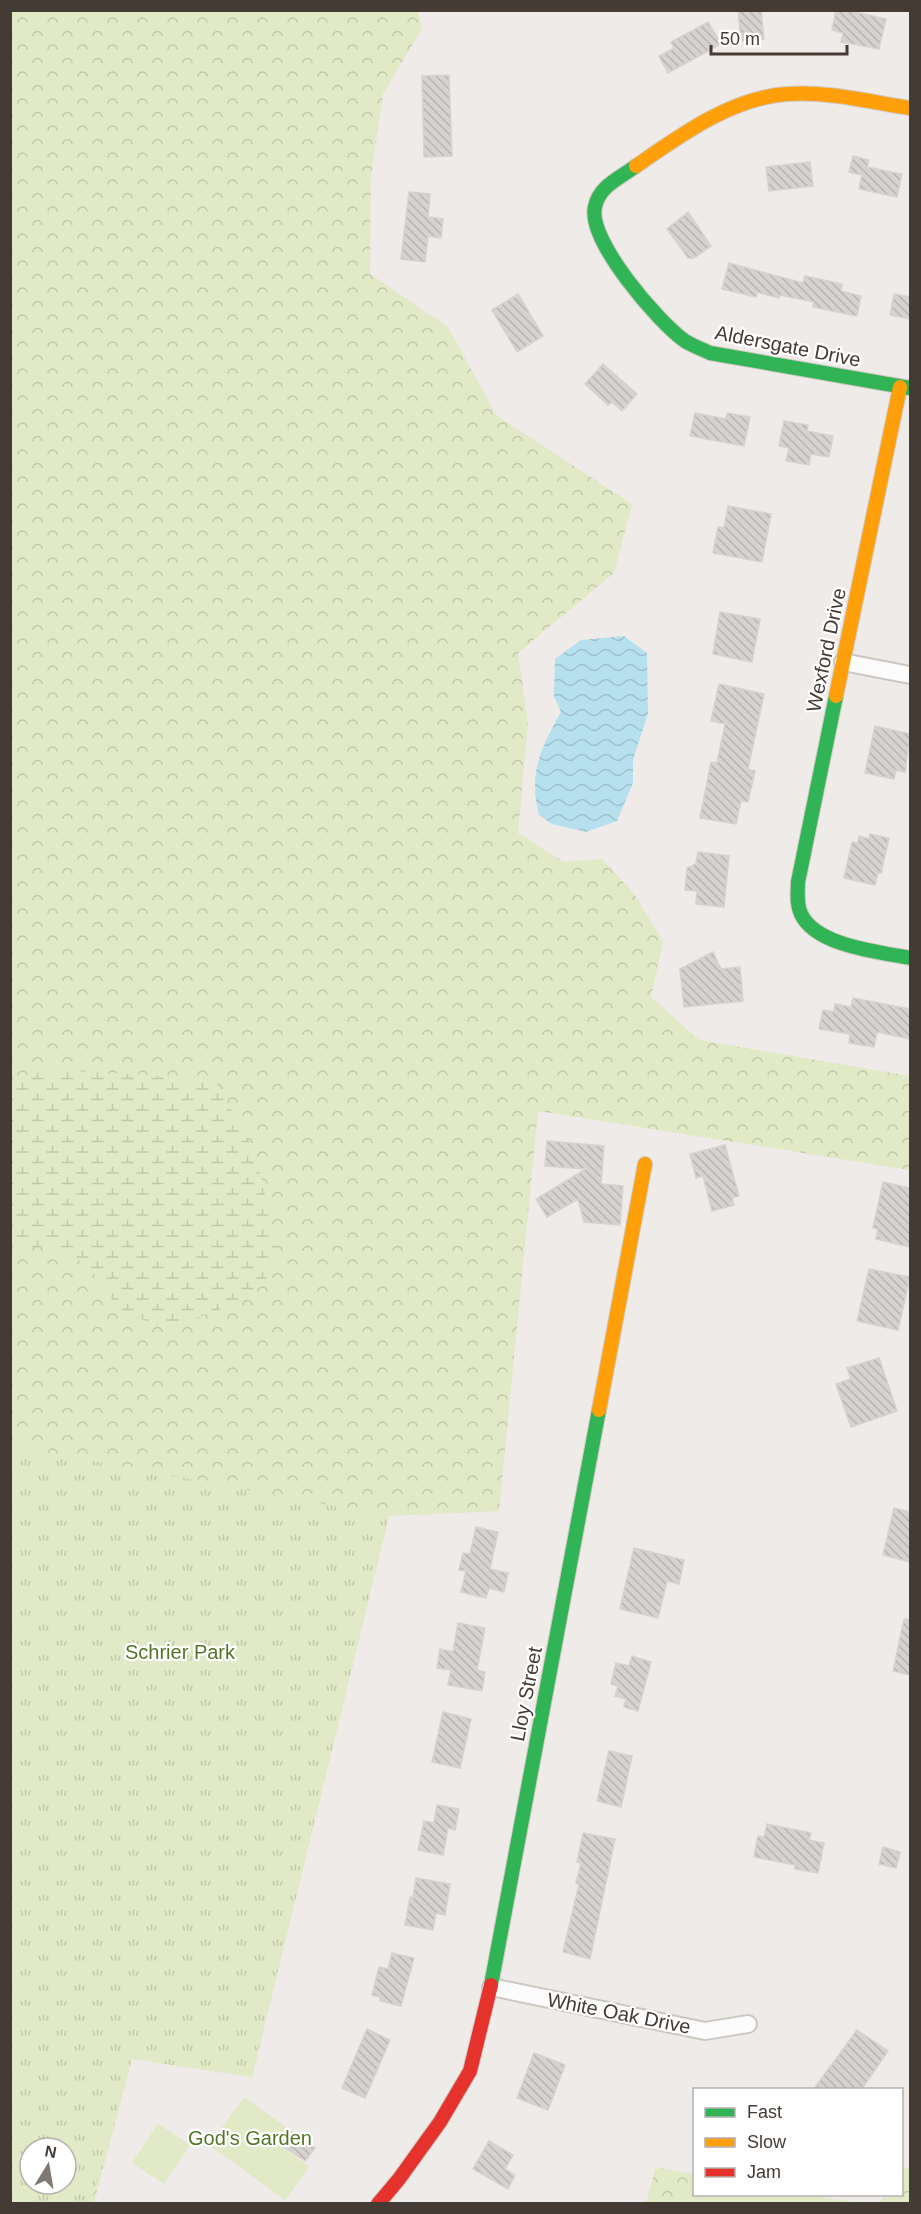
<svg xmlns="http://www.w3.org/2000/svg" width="921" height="2214" viewBox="0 0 921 2214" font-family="Helvetica,sans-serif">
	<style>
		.forest { fill: url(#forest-crowns); fill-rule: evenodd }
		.wetland { fill: url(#wetland-marsh) }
		.park { fill: url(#park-tufts); fill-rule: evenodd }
		.garden { fill: #e1e9c6 }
		.water { fill: url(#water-waves) }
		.building { fill: url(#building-back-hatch); stroke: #d7d2cd; stroke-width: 1.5 }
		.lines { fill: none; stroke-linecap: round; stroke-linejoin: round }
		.street-casing { stroke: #cbc7c3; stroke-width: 20 }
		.fast-casing { stroke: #cfc8c0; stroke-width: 16 }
		.slow-casing { stroke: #cfc8c0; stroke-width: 16 }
		.jam-casing { stroke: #cfc8c0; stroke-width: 16 }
		.street { stroke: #fcfcfc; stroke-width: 16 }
		.fast { stroke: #30b455; stroke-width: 14 }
		.slow { stroke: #ff9f0a; stroke-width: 14 }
		.jam { stroke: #e5322d; stroke-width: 14 }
		.labels { text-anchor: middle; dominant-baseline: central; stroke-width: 4.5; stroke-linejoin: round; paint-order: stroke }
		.street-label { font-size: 20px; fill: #443b34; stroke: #fff }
		.park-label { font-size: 20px; fill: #527627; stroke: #fff }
	</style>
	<defs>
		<pattern id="forest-crowns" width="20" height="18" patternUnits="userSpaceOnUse" patternTransform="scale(1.5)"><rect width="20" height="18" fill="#e1e9c6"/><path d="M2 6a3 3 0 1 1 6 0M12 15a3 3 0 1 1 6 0" fill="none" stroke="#c2c9ab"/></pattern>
		<pattern id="wetland-marsh" width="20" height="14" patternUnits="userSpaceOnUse" patternTransform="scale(1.5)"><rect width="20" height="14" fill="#e1e9c6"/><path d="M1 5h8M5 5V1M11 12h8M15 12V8" fill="none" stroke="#c2c9ab"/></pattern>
		<pattern id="park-tufts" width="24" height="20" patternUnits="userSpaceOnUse" patternTransform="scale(1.5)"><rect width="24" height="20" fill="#e1e9c6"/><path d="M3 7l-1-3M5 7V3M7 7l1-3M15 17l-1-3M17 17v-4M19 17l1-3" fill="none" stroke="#c2c9ab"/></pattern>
		<pattern id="water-waves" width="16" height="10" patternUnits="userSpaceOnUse" patternTransform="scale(1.5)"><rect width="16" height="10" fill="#b6e0ee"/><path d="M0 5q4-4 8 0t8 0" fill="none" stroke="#9ec1cd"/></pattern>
		<pattern id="building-back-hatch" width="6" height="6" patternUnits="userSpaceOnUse" patternTransform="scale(1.5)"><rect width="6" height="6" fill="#d6d2cf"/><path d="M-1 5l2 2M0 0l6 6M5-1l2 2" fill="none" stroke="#b9b5b2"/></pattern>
	</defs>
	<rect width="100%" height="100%" fill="#eeebe8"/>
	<path class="forest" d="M11,11H418L422,28L383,94L371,176L370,274L448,327L496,415L632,504L614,573L518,653L528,723L518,833L564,862L602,859L635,895L663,942L651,997L699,1040L910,1076V1170L538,1111L499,1511L389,1516L252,2077L132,2059L94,2203L11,2204ZM30,2148H66V2184H30Z
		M656,2167L694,2174V2194L809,2195L859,2203H646Z
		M905,2167L910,2169V2203H879L885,2195L902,2194V2172Z"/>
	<path class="wetland" d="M51,1070L148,1075L217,1084L255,1152L276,1242L265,1284L219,1310L165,1328L120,1311L87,1264L42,1246L11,1250V1078Z"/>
	<path class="park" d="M11,1446L389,1516L252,2077L132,2059L91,2203H11ZM30,2148H66V2184H30Z"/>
	<path class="garden" d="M244,2097L290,2130L279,2145L309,2167L285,2200L209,2145Z
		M158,2124L190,2145L164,2184L132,2163Z"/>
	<path class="water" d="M624,636L647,653L648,713L633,760V783L617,821L586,832L552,824L539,815C528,773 541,748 561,712L554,696L555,659L581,640Z"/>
	<path class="building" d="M738,10H761L764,39L741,41Z
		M836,10H846L886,19L879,49L841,42L843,33L832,30Z
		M708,22L721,44L668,73L659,56L674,48L671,42Z
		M449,75L452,156L424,157L422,76Z
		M853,156L869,160L867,167L902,174L897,197L859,189L862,175L849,172Z
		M810,162L813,186L769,191L766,167Z
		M409,192L430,194L428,217L443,219L441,238L428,236L425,262L401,259Z
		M688,212L711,246L694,258H688L667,229Z
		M729,263L803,283L805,276L842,284L841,291L861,296L857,316L813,307L814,302L780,295L779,298L757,292L756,297L722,289Z
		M518,294L543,336L517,352L492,310Z
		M894,294L910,297V319L890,315Z
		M603,364L637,394L622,411L612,402L608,405L585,384Z
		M695,413L726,419L727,413L750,417L744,446L690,436Z
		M784,421L808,425L807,431L833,436L829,457L811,454L809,465L786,461L789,448L779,446Z
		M728,506L771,514L762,562L713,553L718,527L724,528Z
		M720,612L760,619L752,662L713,654Z
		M719,684L764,694L748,769L755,771L748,802L741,801L736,824L700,818L711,762L717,763L725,724L711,721Z
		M875,726L910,734L905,772L896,770L894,779L865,773Z
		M870,834L889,838L881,873L878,872L875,885L844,878L852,842L858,843L859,836L869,839Z
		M698,852L729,856L724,907L696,904L697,891L685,890L687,868L696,864Z
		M713,952L721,969L740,967L743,1001L684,1007L680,969Z
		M853,998L910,1009V1039L877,1032L874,1047L849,1043L850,1034L819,1029L823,1010L834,1012L835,1004L851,1007Z
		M547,1141L604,1146L601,1184L623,1186L620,1225L584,1222L578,1199L547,1217L536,1199L586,1169L545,1166Z
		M725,1145L739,1196L732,1198L734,1205L712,1211L703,1176L696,1178L690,1154Z
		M883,1182L910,1188V1247L876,1239L878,1229L873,1228Z
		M869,1269L910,1277L898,1330L857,1321Z
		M879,1358L897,1411L851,1427L836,1384L851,1379L847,1368Z
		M894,1508L910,1512V1562L883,1555Z
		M476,1527L498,1532L490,1569L508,1573L504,1592L489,1588L486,1598L461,1592L466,1571L459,1570L463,1553L470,1554Z
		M634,1548L684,1560L679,1584L667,1581L658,1618L620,1609Z
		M904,1619L910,1620V1675L893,1671Z
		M458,1623L485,1628L477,1670L485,1672L482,1691L448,1685L451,1670L437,1668L440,1649L453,1652Z
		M632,1656L651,1662L638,1711L624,1707L626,1699L615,1696L618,1686L611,1684L616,1663L629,1666Z
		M443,1712L471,1719L460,1768L432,1762Z
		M609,1751L632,1756L621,1807L597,1801Z
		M437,1805L459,1809L455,1830L448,1828L443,1855L418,1850L424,1821L434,1823Z
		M767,1824L811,1833L809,1840L824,1843L818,1873L795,1869V1865L754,1857L758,1836L764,1837Z
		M583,1833L615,1839L590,1959L563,1952L579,1884L576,1883L581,1863L577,1862Z
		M883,1847L900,1852L896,1868L879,1864Z
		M416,1878L450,1884L445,1915L436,1913L433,1930L405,1925L410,1897L413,1898Z
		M392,1953L414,1958L401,2006L380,2001V1997L372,1995L379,1967L388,1969Z
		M367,2029L390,2040L365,2098L342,2088Z
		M857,2030L888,2051L861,2090H813Z
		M534,2053L565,2065L548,2110L517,2098Z
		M290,2131L315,2148L305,2161L281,2145Z
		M489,2141L513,2155L505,2169L515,2175L508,2189L473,2169Z"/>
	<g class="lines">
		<g class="street-casing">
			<path id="street" d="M843,662L910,675
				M491,1987L705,2031L748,2024"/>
		</g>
		<g class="fast-casing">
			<path id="fast" d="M636,166C620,178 599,186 595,207C587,240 659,323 685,341C693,346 702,349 710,353L910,388
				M836,696L798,882C798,893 796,903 801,914C816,946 879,952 910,958
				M491,1985L599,1410"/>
		</g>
		<g class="slow-casing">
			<path id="slow" d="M636,166C681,135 731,98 787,94C828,91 870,102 910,108
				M836,696L900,387
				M599,1410L645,1164"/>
		</g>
		<g class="jam-casing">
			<path id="jam" d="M378,2204L399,2179L440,2122L470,2071L491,1985"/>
		</g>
		<use href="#street" class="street"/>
		<use href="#fast" class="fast"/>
		<use href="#slow" class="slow"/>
		<use href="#jam" class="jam"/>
	</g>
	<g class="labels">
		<g class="street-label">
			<text transform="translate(788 346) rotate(11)">Aldersgate Drive</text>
			<text transform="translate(826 650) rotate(-78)">Wexford Drive</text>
			<text transform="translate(526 1694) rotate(-79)">Lloy Street</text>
			<text transform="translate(619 2013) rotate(11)">White Oak Drive</text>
		</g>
		<g class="park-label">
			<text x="180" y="1652">Schrier Park</text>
			<text x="250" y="2138">God's Garden</text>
		</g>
	</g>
	<rect width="921" height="2214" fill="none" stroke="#443b34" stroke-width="24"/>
	<rect x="693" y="2088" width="210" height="108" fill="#ffffff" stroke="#b4b1ae" stroke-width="1.5"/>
	<rect x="705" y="2108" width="30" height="9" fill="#30b455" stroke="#b4b1ae" stroke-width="1.5"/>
	<text x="747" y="2118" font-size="18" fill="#443b34">Fast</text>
	<rect x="705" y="2138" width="30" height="9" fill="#ff9f0a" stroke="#b4b1ae" stroke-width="1.5"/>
	<text x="747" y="2148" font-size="18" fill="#443b34">Slow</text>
	<rect x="705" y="2168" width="30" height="9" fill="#e5322d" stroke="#b4b1ae" stroke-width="1.5"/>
	<text x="747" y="2178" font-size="18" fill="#443b34">Jam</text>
	<g transform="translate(48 2166) rotate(11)"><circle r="28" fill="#ffffff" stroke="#b4b1ae" stroke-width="1.5"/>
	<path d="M0-4.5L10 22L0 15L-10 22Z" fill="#807973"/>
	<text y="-9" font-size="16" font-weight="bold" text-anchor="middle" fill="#443b34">N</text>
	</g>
	<path d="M711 45v9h136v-9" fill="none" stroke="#443b34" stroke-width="3"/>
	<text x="720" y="45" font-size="18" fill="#443b34" stroke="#ffffff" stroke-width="4.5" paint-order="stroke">50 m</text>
</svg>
